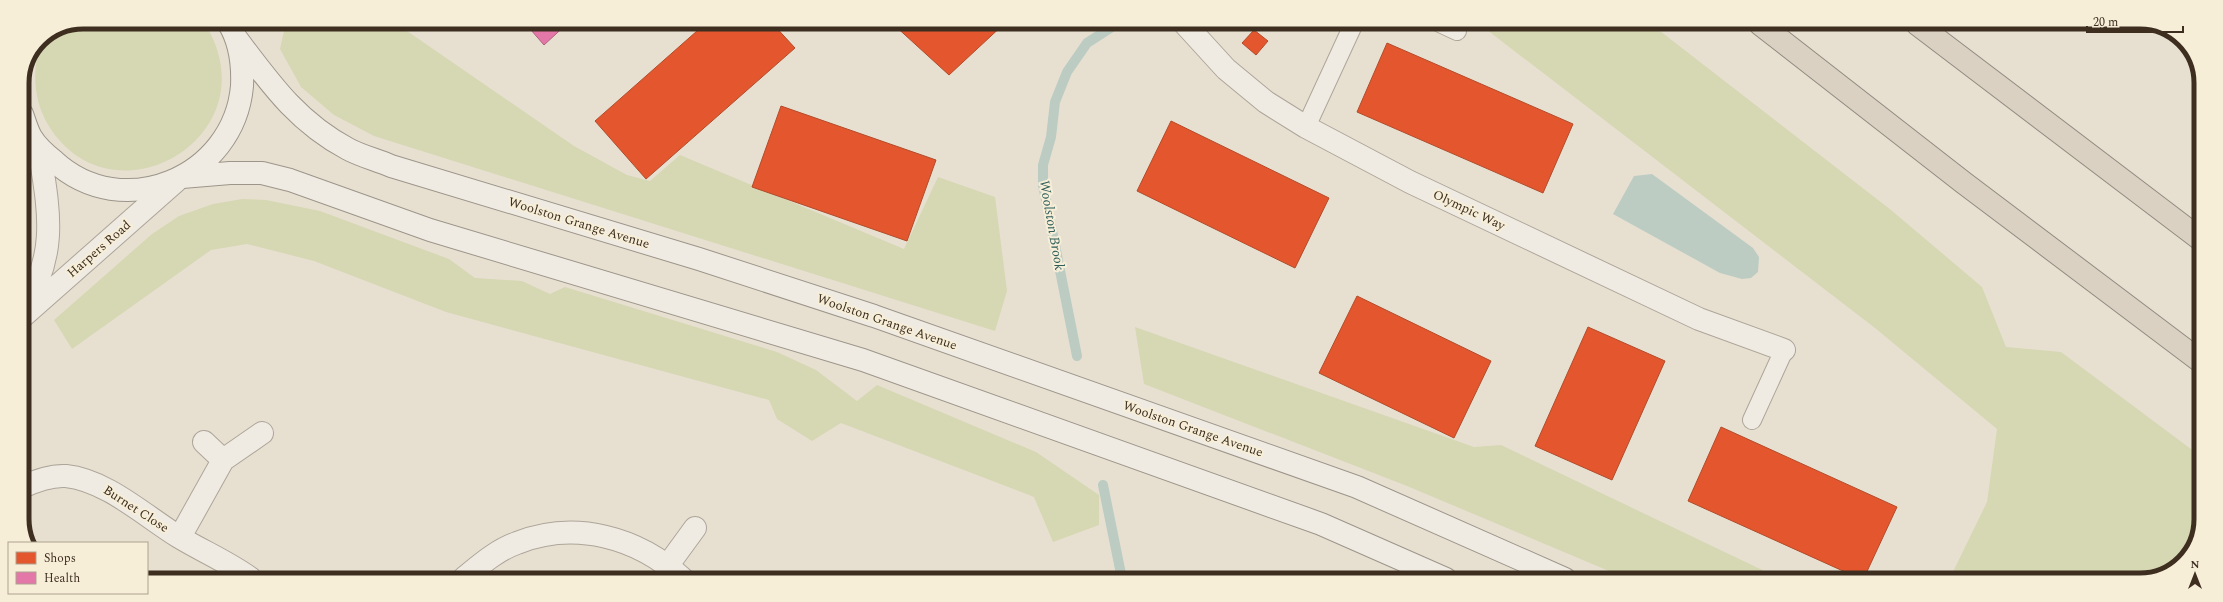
<svg xmlns="http://www.w3.org/2000/svg" width="2223" height="602" viewBox="0 0 2223 602" font-family="Spectral,serif">
	<style>
		.green { fill: #d6d7b3 }
		.water { fill: #bcccc2 }
		.shops { fill: #e4572e; stroke: #b24b2a }
		.health { fill: #e377a8; stroke: #b1617f }
		.lines { fill: none; stroke-linecap: round; stroke-linejoin: round }
		.stream { stroke: #bcccc2; stroke-width: 10 }
		.service-casing { stroke: #ada599; stroke-width: 20 }
		.minor-casing { stroke: #ada599; stroke-width: 24 }
		.tertiary-casing { stroke: #ada599; stroke-width: 24 }
		.secondary-casing { stroke: #9c958a; stroke-width: 24 }
		.motorway-casing { stroke: #928b80; stroke-width: 24 }
		.service { stroke: #efebe3; stroke-width: 18 }
		.minor { stroke: #efebe3; stroke-width: 22 }
		.tertiary { stroke: #efebe3; stroke-width: 22 }
		.secondary { stroke: #efebe3; stroke-width: 22 }
		.motorway { stroke: #dad1c2; stroke-width: 22 }
		.labels { text-anchor: middle; dominant-baseline: central; stroke-width: 4; stroke-linejoin: round; paint-order: stroke }
		.street-label { font-size: 13px; fill: #3d2e20; stroke: #f7eed8 }
		.water-label { font-size: 14px; font-style: italic; fill: #2f5d5a; stroke: #f7eed8 }
		.rim { fill: none; stroke: #3d2e20; stroke-width: 5 }
	</style>
	<rect width="100%" height="100%" fill="#e7e0d1"/>
	<path class="green" d="M83,22H204C276,136 110,231 47,123C32,96 32,66 43,38Z
		M286,22H394L574,146L627,175L650,181L680,155L904,249L938,177L995,197L1007,291L995,331L374,136L334,115L301,87L280,49Z
		M1478,23L1651,24L1891,210L1982,287L2006,347L2061,352L2199,455V534L2177,567L2140,580H1949L1987,502L1997,429L1875,328Z
		M242,199L266,200L320,211L449,259L475,278L522,281L550,294L565,287L777,352L816,370L857,401L877,385L1036,452L1099,495V525L1053,542L1034,497L841,423L812,441L777,419L769,400L446,312L314,261L247,244L211,250L72,349L54,320L152,234L179,216L213,204Z
		M1135,327L1474,447L1501,445L1783,580L1628,579L1407,486L1144,384Z"/>
	<path class="water" d="M1652,174L1753,248L1759,257L1758,272L1751,278L1742,279L1720,273L1613,214L1634,176Z"/>
	<path class="shops" d="M706,23H772L795,48L646,179L595,121Z
		M895,23H1005L949,75L893,24Z
		M1254,30L1268,41L1256,55L1242,43Z
		M1387,43L1573,124L1543,193L1357,112Z
		M781,106L936,160L907,241L752,187Z
		M1171,121L1329,198L1295,268L1137,191Z
		M1357,296L1491,361L1454,438L1319,373Z
		M1588,327L1665,361L1612,480L1535,446Z
		M1721,427L1897,507L1863,580L1688,501Z"/>
	<path class="health" d="M524,22H569L544,45Z"/>
	<g class="lines">
		<path class="stream" d="M1077,356L1043,185V165L1051,137L1055,102L1067,72L1087,43L1118,23
			M1103,485L1122,579"/>
		<g class="service-casing">
			<path id="service" d="M1440,23L1457,31
				M1306,127L1354,23
				M1752,420L1784,350"/>
		</g>
		<g class="minor-casing">
			<path id="minor" d="M1184,23L1226,69L1266,102L1306,127L1410,182L1699,319L1784,350
				M204,442L223,460
				M22,487C35,481 52,475 66,476C106,480 145,516 179,537C202,551 228,562 250,578
				M180,537L223,460L262,433
				M668,565L695,528
				M464,578C480,565 497,550 517,543C575,520 638,537 683,579"/>
		</g>
		<g class="tertiary-casing">
			<path id="tertiary" d="M22,311C59,254 49,211 39,148
				M22,317L176,181"/>
		</g>
		<g class="secondary-casing">
			<path id="secondary" d="M236,38C270,83 297,122 348,149C361,156 377,160 391,166L699,259L874,316L1357,487L1565,579
				M22,114C25,122 27,130 31,137C37,147 45,154 54,161C122,224 234,178 242,86C243,64 240,41 228,22
				M182,177L230,173H262L290,180L430,230L863,360L1321,524L1446,579"/>
		</g>
		<g class="motorway-casing">
			<path id="motorway" d="M1760,24L1964,183L2200,361
				M1917,24L2200,239"/>
		</g>
		<use href="#service" class="service"/>
		<use href="#minor" class="minor"/>
		<use href="#tertiary" class="tertiary"/>
		<use href="#secondary" class="secondary"/>
		<use href="#motorway" class="motorway"/>
	</g>
	<g class="labels">
		<g class="street-label">
			<text transform="translate(1469 210) rotate(25)">Olympic Way</text>
			<text transform="translate(579 223) rotate(17)">Woolston Grange Avenue</text>
			<text transform="translate(99 249) rotate(-41)">Harpers Road</text>
			<text transform="translate(887 322) rotate(19)">Woolston Grange Avenue</text>
			<text transform="translate(1193 429) rotate(19)">Woolston Grange Avenue</text>
			<text transform="translate(136 509) rotate(33)">Burnet Close</text>
		</g>
		<g class="water-label">
			<text transform="translate(1052 225) rotate(80)">Woolston Brook</text>
		</g>
	</g>
	<path d="M0 0H2223V602H0ZM83 29H2140A54 54 0 0 1 2194 83V519A54 54 0 0 1 2140 573H83A54 54 0 0 1 29 519V83A54 54 0 0 1 83 29Z" fill="#f7eed8" fill-rule="evenodd"/>
	<path class="rim" d="M83 29H2140A54 54 0 0 1 2194 83V519A54 54 0 0 1 2140 573H83A54 54 0 0 1 29 519V83A54 54 0 0 1 83 29Z"/>
	<rect x="8" y="542" width="140" height="52" fill="#f7eed8" stroke="#ada18e"/>
	<rect x="16" y="552" width="20" height="12" fill="#e4572e" stroke="#ada18e"/>
	<text x="44" y="562" font-size="12" fill="#3d2e20">Shops</text>
	<rect x="16" y="572" width="20" height="12" fill="#e377a8" stroke="#ada18e"/>
	<text x="44" y="582" font-size="12" fill="#3d2e20">Health</text>
	<g transform="translate(2195 574)" stroke="#f7eed8" stroke-width="3" paint-order="stroke">
	<path d="M0-3L7 15L0 10L-7 15Z" fill="#3d2e20"/>
	<text y="-6" font-size="11" font-weight="bold" text-anchor="middle" fill="#3d2e20">N</text>
	</g>
	<path d="M2087 26v6h96v-6" fill="none" stroke="#3d2e20" stroke-width="2"/>
	<text x="2093" y="26" font-size="12" fill="#3d2e20" stroke="#f7eed8" stroke-width="3" paint-order="stroke">20 m</text>
</svg>
